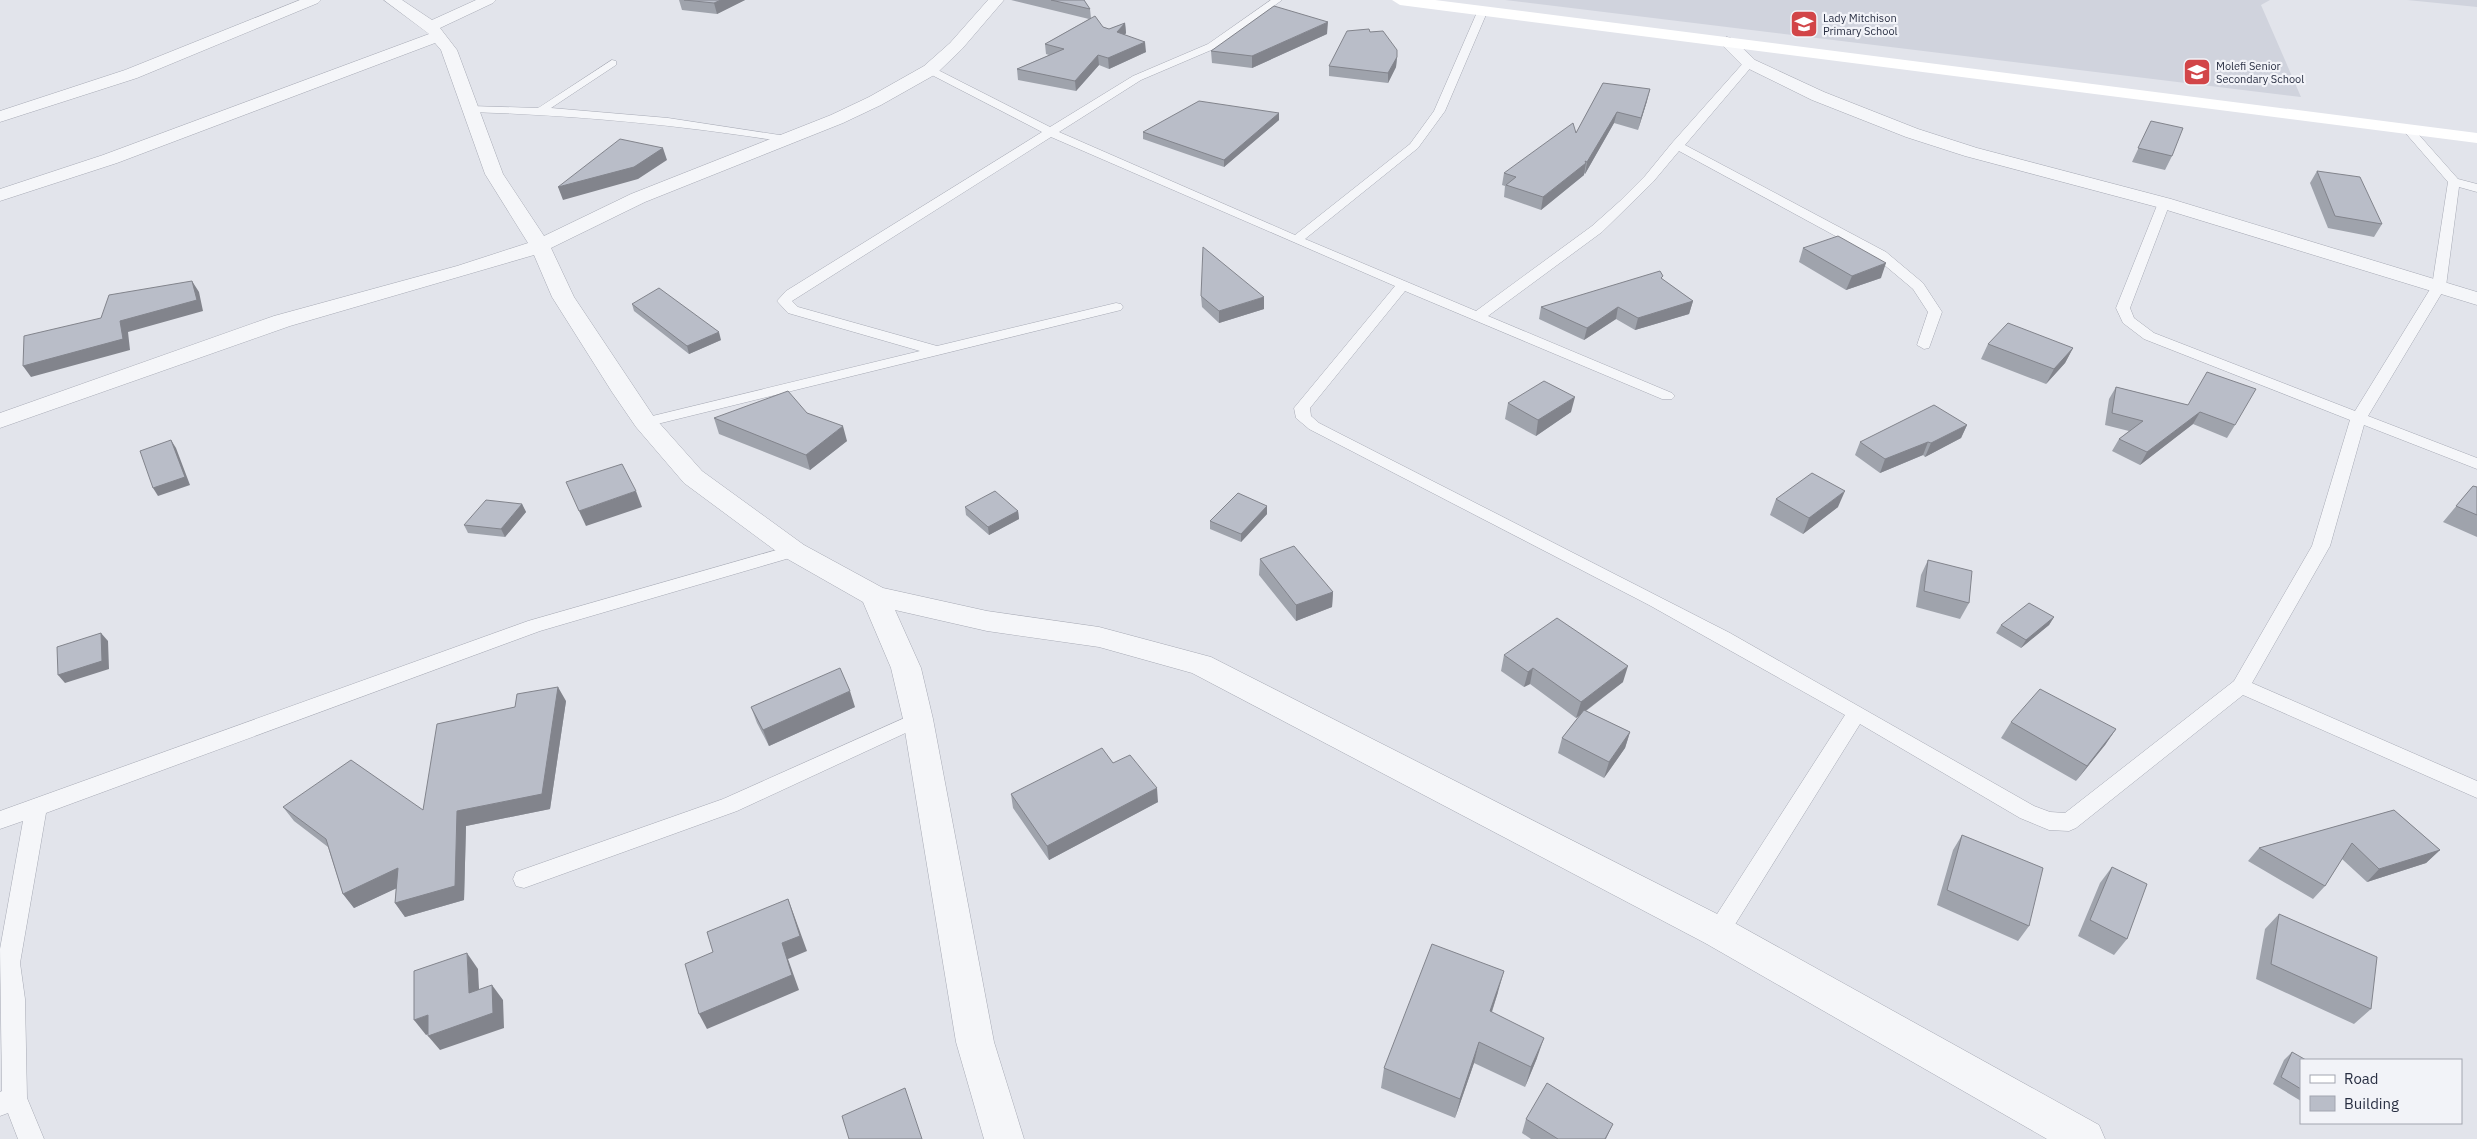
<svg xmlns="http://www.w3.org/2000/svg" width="2477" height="1139" viewBox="0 0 2477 1139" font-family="'IBM Plex Sans',sans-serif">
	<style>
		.built { fill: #d0d3dd }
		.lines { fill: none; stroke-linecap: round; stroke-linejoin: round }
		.lane-casing { stroke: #a7aab5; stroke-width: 1 }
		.street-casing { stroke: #a7aab5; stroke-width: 1 }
		.lane { fill: #f5f6f9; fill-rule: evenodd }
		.street { fill: #f5f6f9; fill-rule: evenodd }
		.secondary { fill: #fff; fill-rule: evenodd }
		.wall { fill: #9fa3ac }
		.shaded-wall { fill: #82848c }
		.building { fill: #b9bdc8; stroke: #82848c }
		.labels { text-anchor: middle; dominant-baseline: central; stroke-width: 4.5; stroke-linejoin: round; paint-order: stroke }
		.far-poi-label { font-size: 11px; fill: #292f43; stroke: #f2f3f8; text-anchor: start }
	</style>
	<rect width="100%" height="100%" fill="#e2e4eb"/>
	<path class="built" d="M1505,0H2270L2261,5L2301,97Z
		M2407,0H2477V7Z"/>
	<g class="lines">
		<g class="lane-casing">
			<path id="lane" d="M1271,0H1282L1216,48L1141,80L1059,132L1295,235L1410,144L1434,111L1478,10L1486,8L1488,10L1445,111L1418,148L1305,239L1476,311L1592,226L1620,201L1645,176L1672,143L1745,61H1753V65L1685,145L1886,252L1923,283L1942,312L1929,348L1924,349L1917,345L1928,312L1913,289L1876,258L1679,151L1653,182L1602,232L1488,316L1672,393L1675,396L1672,399H1662L1405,291L1310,408L1311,416L1319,423L1730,633L2034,806L2050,812L2065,813L2234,681L2312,546L2350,420L2144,339L2123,323L2116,308L2158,203L2164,199L2170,203L2130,308L2134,318L2154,333L2355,411L2432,286L2448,182L2402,129L2404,127H2412L2458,179L2477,184V192L2459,187L2446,286L2368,416L2477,458V469L2364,425L2330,546L2252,683L2477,781V798L2243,695L2076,828L2069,831L2049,830L2020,818L1860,724L1726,939L1718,942L1710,939L1707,932L1710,925L1845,715L1649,605L1309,429L1296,418L1294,408L1395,286L1051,137L792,301L798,307L937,346L1116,303L1121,304L1123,307L1121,310L645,427L637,422L640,419L920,351L788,313L777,301L786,291L1042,132L926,72V68H934L1050,127L1133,76L1208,44Z
				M612,60L616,61V65L551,108L668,118L786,136L792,139L786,142C681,125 576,115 470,112L464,109L470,106L538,108Z
				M794,545L800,547L803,551L800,555L540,631L46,813L20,963L25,999L27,1098L44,1139H18L8,1113L0,1116V1092L2,1091L0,949L23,821L0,829V811L528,621Z
				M918,712L925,714L928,719L925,724L737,811L524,888L516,886L513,879L516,872L723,799Z"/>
		</g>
		<g class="street-casing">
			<path id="street" d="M300,0H321L318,3L137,78L0,122V111L125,70Z
				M384,0H402L432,20L476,0H496L493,3L440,28L457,50L503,174L544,236L631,194L831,115L869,97L924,66L950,43L988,0H1004L962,49L936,74L881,105L843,123L645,202L551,248L574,297L654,417L702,471L804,545L883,588L987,611L1099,627L1211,657L1731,921L2099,1125L2105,1139H2047L1705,943L1192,673L1099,647L987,631L895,610L921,668L933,719L994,1042L1024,1139H984L956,1042L903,719L891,668L863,602L784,557L684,483L636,427L612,392L552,297L534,255L290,326L0,428V413L274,316L457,266L528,243L485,174L441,50L435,43L117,163L0,201V189L103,155L429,34Z
				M1727,37L1733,39L1755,60L1824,92L1918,129L1977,148L2171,199L2477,292V305L2157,207L1965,156L1906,137L1812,100L1743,66L1719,42Z"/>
		</g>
		<use href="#lane" class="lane"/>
		<use href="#street" class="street"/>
		<path class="secondary" d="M1392,0H1435L2477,133V143L1400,5Z"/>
	</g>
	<path class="wall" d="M679,0H745L717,14L682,10Z
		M1011,0H1084L1090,9L1091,18L1103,27L1109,29L1125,23L1126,33L1125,35L1146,52L1109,69L1099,65L1076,91L1018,80L1017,69L1049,55L1046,54L1045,44L1089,19Z
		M1370,32L1397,57L1396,67L1388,83L1329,76V66Z
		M1327,34L1252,68L1212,63L1211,51Z
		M1603,83L1647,101L1638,130L1614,123L1585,174L1584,173V175L1541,210L1504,197L1505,186L1502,185L1504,173L1576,133Z
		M1279,113V120L1224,167L1143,139V132Z
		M2151,121L2172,156L2165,170L2132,162Z
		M2317,171L2382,224L2374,237L2328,228L2310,183Z
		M1803,248L1881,278L1846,290L1799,262Z
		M1662,279L1693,301L1689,314L1635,330L1616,319L1584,340L1539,319L1541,307Z
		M1201,296L1264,309L1219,323L1202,307Z
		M632,304L721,340L689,354L634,311Z
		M1988,344L2073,348L2065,363L2046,384L1981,359Z
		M2116,387L2188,405L2235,425L2227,438L2193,424L2140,465L2112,451L2119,439L2129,431L2105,425L2109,399Z
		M1508,403L1571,412L1536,436L1505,419Z
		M807,413L847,441L810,470L719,434L714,418Z
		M1967,425L1961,438L1925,457L1923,455L1880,473L1855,455L1860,442Z
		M2473,486L2477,487V537L2443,522Z
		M1776,499L1838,507L1803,534L1770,515Z
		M522,504L526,512L505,537L468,533L464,525Z
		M1267,506V514L1241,542L1210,529V521Z
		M965,507L1018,511L1019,519L989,535L966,515Z
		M1260,559L1333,592L1332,607L1296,621L1259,575Z
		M1928,560L1969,603L1960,619L1916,607L1921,575Z
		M2054,617L2049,625L2021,648L1996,633L2001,625Z
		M1504,655L1623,682L1586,711L1630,732L1625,748L1604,778L1558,753L1562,738L1579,716L1576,718L1530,684L1524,687L1501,671Z
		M566,701L550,809L466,826L464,900L405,917L395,903L396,888L354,908L343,894L328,847L294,821L283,807L423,810Z
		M751,707H855L769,746L757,723Z
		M2011,722L2116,729L2105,745L2076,781L2001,738Z
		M1113,763L1158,802L1049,860L1013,808L1011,794Z
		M2394,810L2440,850L2426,863L2367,882L2342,859L2325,886L2313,899L2248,861L2259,848Z
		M1962,835L2029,926L2018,941L1937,905L1953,850Z
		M2112,867L2127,939L2114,955L2078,936L2100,883Z
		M2279,914L2371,1009L2354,1024L2256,979L2265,929Z
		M1498,992L1492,1012L1537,1058L1525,1087L1474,1063L1455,1118L1381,1088L1384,1068Z
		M2292,1052L2301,1060V1101L2273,1084L2284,1060Z
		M1526,1119L1613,1124L1606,1139H1531L1522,1133Z"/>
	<path class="shaded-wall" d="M721,0H745L717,14L714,3Z
		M1328,22L1327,34L1252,68V56Z
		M1125,23L1126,33L1118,42L1117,32Z
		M1145,42L1146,52L1109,69L1108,58Z
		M1098,55L1099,65L1076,91L1075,81Z
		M1397,57L1396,67L1388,83V73Z
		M1650,89L1647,101L1638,130L1641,118Z
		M1617,112L1614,123L1585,174L1587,162Z
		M1279,113V120L1224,167V160Z
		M663,148L667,160L638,179L563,200L558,187Z
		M1586,163L1584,175L1541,210L1543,197Z
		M1886,263L1881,278L1846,290L1852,276Z
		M192,281L199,292L203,311L128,332L130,350L31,377L23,366Z
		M1264,297V309L1219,323V311Z
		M1693,301L1689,314L1635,330L1638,318Z
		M1618,307L1616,319L1584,340L1587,328Z
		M719,332L721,340L689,354L687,346Z
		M2073,348L2065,363L2046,384L2054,369Z
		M1575,397L1571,412L1536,436L1538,420Z
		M2200,412L2193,424L2140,465L2147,452Z
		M1967,425L1961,438L1925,457L1931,443Z
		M843,426L847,441L810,470L806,455Z
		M171,440L176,448L190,485L158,496L153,488Z
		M1928,442L1923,455L1880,473L1885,459Z
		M636,491L642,507L586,526L579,511Z
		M1845,491L1838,507L1803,534L1809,518Z
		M522,504L526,512L505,537L501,529Z
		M1267,506V514L1241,542V534Z
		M1018,511L1019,519L989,535L988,527Z
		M1333,592L1332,607L1296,621V605Z
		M2054,617L2049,625L2021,648L2026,640Z
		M101,633L108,641L109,669L65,683L58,675Z
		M1628,666L1623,682L1576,718L1581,702Z
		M1533,668L1530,684L1524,687L1528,672Z
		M558,687L566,701L550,809L466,826L464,900L405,917L395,903L457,811Z
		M850,691L855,707L769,746L763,730Z
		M2116,729L2105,745L2076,781L2087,766Z
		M1630,732L1625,748L1604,778L1609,762Z
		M1157,788L1158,802L1049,860L1047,846Z
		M2440,850L2426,863L2367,882L2379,869Z
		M398,868L408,883L354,908L343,894Z
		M788,899L794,915L807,951L788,959L799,990L707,1029L699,1014L782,943Z
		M467,953L478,969L480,1008L469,993Z
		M1504,971L1498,992L1485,1032L1490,1011Z
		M492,985L503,1000L504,1028L440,1050L428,1036Z
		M428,1015L440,1030L426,1035L414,1020Z
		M1544,1038L1537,1058L1525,1087L1531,1067Z
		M1479,1042L1474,1063L1455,1118L1460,1099Z"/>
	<path class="building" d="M684,0H721L714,3Z
		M1051,0H1084L1090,9Z
		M1274,6L1328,22L1252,56L1211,51Z
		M1095,16L1103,27L1109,29L1125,23L1117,32L1145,42L1108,58L1098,55L1075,81L1017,69L1064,49L1045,44Z
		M1369,29L1370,32L1383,31L1397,50V57L1388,73L1329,66L1347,31Z
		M1603,83L1650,89L1641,118L1617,112L1587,162L1585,161L1586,163L1543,197L1506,185L1516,177L1504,173L1573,123L1576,133Z
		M1199,101L1279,113L1224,160L1143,132Z
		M2151,121L2183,128L2172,156L2138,148Z
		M620,139L663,148L634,167L558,187Z
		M2317,171L2360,177L2382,224L2335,216Z
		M1838,236L1886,263L1852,276L1803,248Z
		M1203,247L1264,297L1219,311L1201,296Z
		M1660,271L1663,276L1661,278L1693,301L1638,318L1618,307L1587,328L1541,307Z
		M192,281L197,300L120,321L123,339L23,366L24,336L101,318L109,295Z
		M659,288L719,332L687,346L632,304Z
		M2008,323L2073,348L2054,369L1988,344Z
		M2207,372L2256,389L2235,425L2200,412L2147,452L2119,439L2143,421L2112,413L2116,387L2188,405Z
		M1544,381L1575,397L1538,420L1508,403Z
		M788,391L807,413L843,426L806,455L714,418Z
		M1934,405L1967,425L1931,443L1928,442L1885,459L1860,442Z
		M171,440L185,477L153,488L140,451Z
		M622,464L636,491L579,511L566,482Z
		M1812,473L1845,491L1809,518L1776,499Z
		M2473,486L2477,487V515L2456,506Z
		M995,491L1018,511L988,527L965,507Z
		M1238,493L1267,506L1241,534L1210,521Z
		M486,500L522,504L501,529L464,525Z
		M1294,546L1333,592L1296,605L1260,559Z
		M1928,560L1972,571L1969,603L1924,591Z
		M2029,603L2054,617L2026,640L2001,625Z
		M1557,618L1628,666L1581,702L1533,668L1528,672L1504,655Z
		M101,633L102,661L58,675L57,647Z
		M840,668L850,691L763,730L751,707Z
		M558,687L542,794L457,811L455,886L395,903L398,868L343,894L326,839L283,807L351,760L423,810L437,724L515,707L517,694Z
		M2040,689L2116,729L2087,766L2011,722Z
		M1584,710L1630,732L1609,762L1562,738Z
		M1102,748L1113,763L1130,755L1157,788L1047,846L1011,794Z
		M2394,810L2440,850L2379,869L2352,843L2325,886L2259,848Z
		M1962,835L2043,868L2029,926L1947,890Z
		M2112,867L2147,884L2127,939L2090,920Z
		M788,899L800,936L782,943L792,975L699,1014L685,964L713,952L707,932Z
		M2279,914L2377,957L2371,1009L2271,964Z
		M1432,944L1504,971L1490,1011L1544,1038L1531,1067L1479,1042L1460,1099L1384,1068Z
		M467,953L469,993L492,985L493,1013L428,1036V1015L414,1020V971Z
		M2292,1052L2306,1060H2301V1089L2281,1077Z
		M1547,1083L1613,1124L1605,1139H1558L1526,1119Z
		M905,1088L922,1139H849L842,1116Z"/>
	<defs>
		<g id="school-square" transform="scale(1.4375)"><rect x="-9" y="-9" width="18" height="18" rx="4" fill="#d24548" stroke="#f2f3f8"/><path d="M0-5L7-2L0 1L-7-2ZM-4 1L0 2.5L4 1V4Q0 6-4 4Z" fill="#fff"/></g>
	</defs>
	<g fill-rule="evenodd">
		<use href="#school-square" x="1804" y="24"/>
		<use href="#school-square" x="2197" y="72"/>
	</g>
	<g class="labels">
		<g class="far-poi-label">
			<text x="1823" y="18">Lady Mitchison<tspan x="1823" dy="13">Primary School</tspan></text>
			<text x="2216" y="66">Molefi Senior<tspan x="2216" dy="13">Secondary School</tspan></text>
		</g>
	</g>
	<rect x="2300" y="1059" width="162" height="65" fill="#f2f3f8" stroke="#a2a5b0"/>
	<rect x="2310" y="1075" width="25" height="8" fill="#ffffff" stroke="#a2a5b0"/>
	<text x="2344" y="1084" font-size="15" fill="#292f43">Road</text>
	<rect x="2310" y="1096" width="25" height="15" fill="#b9bdc8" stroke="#a2a5b0"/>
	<text x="2344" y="1109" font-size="15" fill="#292f43">Building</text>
</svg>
